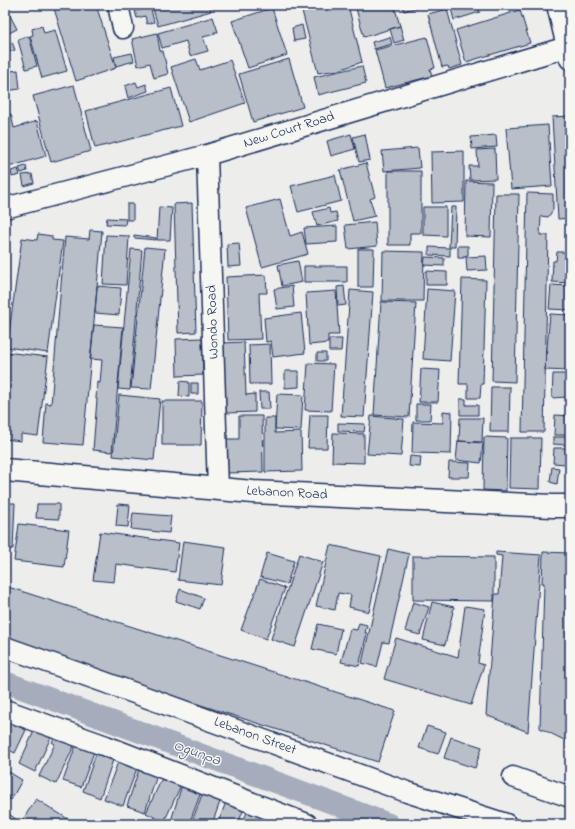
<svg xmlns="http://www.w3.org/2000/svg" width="575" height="829" viewBox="0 0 575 829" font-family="'Indie Flower',sans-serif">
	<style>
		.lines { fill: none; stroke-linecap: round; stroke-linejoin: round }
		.canal { stroke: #a5acbc; stroke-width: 22 }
		.building { fill: #b9bfc8; stroke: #1b2f5e }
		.minor-casing { stroke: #1b2f5e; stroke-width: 23 }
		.major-casing { stroke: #1b2f5e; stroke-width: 25 }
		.minor { stroke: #f6f6f2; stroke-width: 20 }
		.major { stroke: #f6f6f2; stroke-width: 22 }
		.labels { text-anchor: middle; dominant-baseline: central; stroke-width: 3; stroke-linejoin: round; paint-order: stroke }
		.street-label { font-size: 14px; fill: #1b2f5e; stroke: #f6f6f2 }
		.water-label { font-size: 15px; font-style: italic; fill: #44547a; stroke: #f6f6f2 }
	</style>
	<rect width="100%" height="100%" fill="#edeeec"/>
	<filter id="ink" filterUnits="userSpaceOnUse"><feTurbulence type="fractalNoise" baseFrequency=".025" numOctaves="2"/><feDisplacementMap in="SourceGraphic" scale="8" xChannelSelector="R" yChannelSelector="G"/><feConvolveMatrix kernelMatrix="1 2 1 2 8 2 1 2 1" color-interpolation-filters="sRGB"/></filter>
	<g filter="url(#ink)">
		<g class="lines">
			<path class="canal" d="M5,682L389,824"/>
		</g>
		<path class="building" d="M53,5H96L116,68L76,81Z
			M143,5H150L154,22L147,24L145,16L137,18L135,11L144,9Z
			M152,5H210L211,11L158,26Z
			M309,5H348L362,62L339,70L318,73L301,7Z
			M355,5H394L400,26L364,37Z
			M402,5H433L424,8L423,6L404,11Z
			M450,5H478L480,12L454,20Z
			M482,5H497L483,9Z
			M5,6L17,29L5,35Z
			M272,8L287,55L248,68L232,21Z
			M447,9L462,65L449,69L448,66L442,67L428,14Z
			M520,10L530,43L466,62L456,30Z
			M213,17L218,32H214L215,34L203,37L208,51L190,56L186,41L162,48L158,33Z
			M302,25L305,39L294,41L292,28Z
			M42,26L44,33L55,30L67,71L42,78L30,36L33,35L32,29Z
			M400,26L404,40L394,43L390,29Z
			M157,33L160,51H163L168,74L154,78L150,63L138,66L132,39Z
			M29,36L37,66L26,69L18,40Z
			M390,37L392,44L374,49L372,42Z
			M427,37L435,68L430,69L432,76L385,88L375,50Z
			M12,42L15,50L5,53V44Z
			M132,53L134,61L116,66L114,57Z
			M196,59L200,70L230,60L245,103L189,122L171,67Z
			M289,59L303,107L253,122L239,74Z
			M5,61H10L11,71L18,70L20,89L5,91Z
			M362,66L366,83L318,95L314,77Z
			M136,82L138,87L146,84L148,91L128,98L125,86Z
			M74,85L91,151L51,162L33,96Z
			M171,88L181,126L95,148L86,111Z
			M11,114L14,128L37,121L46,156L5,168V115Z
			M570,116V218L558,219L552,117Z
			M548,125L552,186L511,189L506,128Z
			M351,134L355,149L331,156L327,141Z
			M365,134L370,160L359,162L353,137Z
			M496,135L497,147L472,149L471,137Z
			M418,148L420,168L384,171L382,151Z
			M495,149L496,179L470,180L469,166H478L477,150Z
			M464,151V202L432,203L431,152Z
			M366,163L375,197L370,199L375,216L353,221L340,170Z
			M26,166L27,171L21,173L19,168Z
			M18,169L20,175L12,177L11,171Z
			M388,171H421V233H410V245H388Z
			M32,174L34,183L24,186L22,175Z
			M335,175L341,201L298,212L291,186Z
			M466,181L492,182L491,237L465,236Z
			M527,193L553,194V210L548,217L541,216L540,235H548L544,432H522Z
			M496,194H519L515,382L492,381Z
			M280,199L290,236L302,232L308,254L262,267L246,208Z
			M192,203L196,332L178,333L174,204Z
			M127,204H133V220H127Z
			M159,207L172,208L170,240H157Z
			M423,207H446V236L423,235Z
			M451,207H456L455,247H449Z
			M329,208L330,213L336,212L338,221L317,226L313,212Z
			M107,218L126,219L125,225L106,224Z
			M375,222L377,246L348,249L345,225Z
			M567,222H570V233H568Z
			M337,226V242L306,244L304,228Z
			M90,230L102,231L83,445L43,442L46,403L51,404L65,237L89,239Z
			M38,234L52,236V240L63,241L48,353L7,347L22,238L37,240Z
			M106,235L129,236L126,285L103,284Z
			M134,235L156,238V240L134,238Z
			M567,238H570V283L552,282L553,261H556L557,252H566Z
			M239,243L241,266L228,267L227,244Z
			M458,246H468V255L464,256V258H458Z
			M145,247L165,249L151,389L131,388Z
			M429,247L450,248V256L429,255Z
			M131,249L142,250L130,390L118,389Z
			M358,249H374L373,287H358Z
			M383,251L424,252L423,301H382Z
			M486,256L487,270L467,271L466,257Z
			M425,257L444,258V266L424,265Z
			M298,261L302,282L282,286L278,265Z
			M304,266H347V282H304Z
			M426,271L447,272V285H426Z
			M266,275L267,293H259L261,339L228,340L226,277Z
			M462,279L486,280L483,384H481L480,398H468V384H459Z
			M551,285L570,286V310L549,309Z
			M97,286L121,288L119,315L95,313Z
			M292,286L294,307L277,309L274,289Z
			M344,286L346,305L338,306L337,287Z
			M427,289L455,291L450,361L423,359Z
			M350,290L373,292L364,417L341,416Z
			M336,291L339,335H328V343L309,345L306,293Z
			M381,302L416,303L409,417L374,415Z
			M301,313L305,353L273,357L271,341L266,342L264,318Z
			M550,314L570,315L569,371L545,370Z
			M94,325L123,327L112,452L93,450L97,399H96L97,382L100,383L102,360L90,359Z
			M202,338L203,375L177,376L176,339Z
			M329,339H342L341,351H329Z
			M244,342L246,395L255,394V412L226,413L223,343Z
			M270,344L271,384H250L249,345Z
			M5,352L48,357L38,436L21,434V441L5,439Z
			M317,353H326V361H317Z
			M308,363L334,364L331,411L305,410Z
			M421,369L440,370L438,402H419Z
			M285,371H299V387L285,388Z
			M553,374H567V397L552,398Z
			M180,381L189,382V397L179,396Z
			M191,383H198V394H191Z
			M491,387H510L509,432H490Z
			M259,392H269L270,409H260Z
			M277,394L303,395L301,430L275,429Z
			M119,395L160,399L154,460L113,456Z
			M460,399H466V405H478V415H460Z
			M162,401H202L201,445H162Z
			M416,404H431L430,420H416Z
			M443,411L452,412L451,454L412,453L413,422L443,423Z
			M310,415H328L327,448H308Z
			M555,415L570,416V435H554Z
			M239,416H262L263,472L227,473L226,439H239Z
			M371,416L404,419L401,456L367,454Z
			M265,418H275V433L301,432L302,471L265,472Z
			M460,418H483L482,442L459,441Z
			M338,423L365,424L364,432L338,431Z
			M333,433L364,434V463L332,462Z
			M484,437L507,438L506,491L483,490Z
			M553,437H568L567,445L553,444Z
			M510,438H541L540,489L509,488Z
			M458,441L483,443L481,463L456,460Z
			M554,448H566V464L553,463Z
			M410,456L421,457L420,467L409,466Z
			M449,462L470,463L469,477H448Z
			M552,467L559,468L557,484L550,482Z
			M5,503H15L13,549H5Z
			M37,504H59V519L36,518Z
			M118,504L130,505L128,527L116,526Z
			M133,513L171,516L169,533L131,529Z
			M19,524L69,530L64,567L14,561Z
			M100,532L179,543L175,572L116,564L114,582L93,580Z
			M183,541L226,547L221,585L178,580Z
			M330,545L381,556L369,612L349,607L351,595L338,593L335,610L316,606Z
			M388,549L409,554L389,643L383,642L377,667L362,663Z
			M496,552L541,555L528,732L486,715L495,594H499L502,556L496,555Z
			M543,552L570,553V743L540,728L544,583H542Z
			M267,553L294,561L287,584L260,577Z
			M299,554L323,562L295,647L271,639Z
			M413,556L494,557V601L413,600Z
			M260,579L285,588L266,639L241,630Z
			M5,586L395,711L378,762L5,642Z
			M180,589L204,598L200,609L176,601Z
			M413,602L429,607L420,635L405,631Z
			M432,602L454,607L445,645L423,640Z
			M465,606L485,609L478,663L484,665L471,705L384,679L396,638L458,657Z
			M359,623L367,625L365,633H367L359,666L341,662L350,629L357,630Z
			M318,624L341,629L336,654L312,649Z
			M5,720L26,730L15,753L5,748Z
			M427,726L446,732L438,754L419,748Z
			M35,729L51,737L35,772L19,764Z
			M55,736L74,746L56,784L39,776L55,744L52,742Z
			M451,737L482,747L475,768L444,758Z
			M76,745L94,752L81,787L63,781Z
			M96,754L113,760L100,798L83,791Z
			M118,762L137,768L123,806L104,799Z
			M139,769L157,775L145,812L127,806Z
			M9,772L22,780L11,800L5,796V779Z
			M163,776L181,785L164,822L146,813Z
			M182,785L201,792L189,824H170Z
			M203,792L221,799L212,824H191Z
			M36,799L76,824H20Z
			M226,802L244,808L238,824L218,823Z
			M248,810L266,818L263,824H242Z
			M5,811L17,820L14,824H5Z
			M269,818L284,824H266Z"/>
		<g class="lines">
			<g class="minor-casing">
				<path id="minor" d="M118,5L123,28
					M557,5L570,59
					M207,155L218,489
					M5,208L207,155L570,46
					M5,647L104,682L407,792L506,824
					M5,710L106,746L307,824
					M513,777L570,797"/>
			</g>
			<g class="major-casing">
				<path id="major" d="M5,470L253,492L553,506H570"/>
			</g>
			<use href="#minor" class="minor"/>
			<use href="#major" class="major"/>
		</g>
	</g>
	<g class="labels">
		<g class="street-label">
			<text transform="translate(289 130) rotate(-17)">New Court Road</text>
			<text transform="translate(213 322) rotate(-92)">Wondo Road</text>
			<text transform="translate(287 493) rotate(3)">Lebanon Road</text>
			<text transform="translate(255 736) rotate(20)">Lebanon Street</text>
		</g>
		<g class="water-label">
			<text transform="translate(197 753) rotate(20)">Ogunpa</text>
		</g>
	</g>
	<rect width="575" height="829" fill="none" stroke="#f6f6f2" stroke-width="20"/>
	<rect x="10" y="10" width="555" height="809" fill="none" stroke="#1b2f5e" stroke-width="1.5" filter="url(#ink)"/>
</svg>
